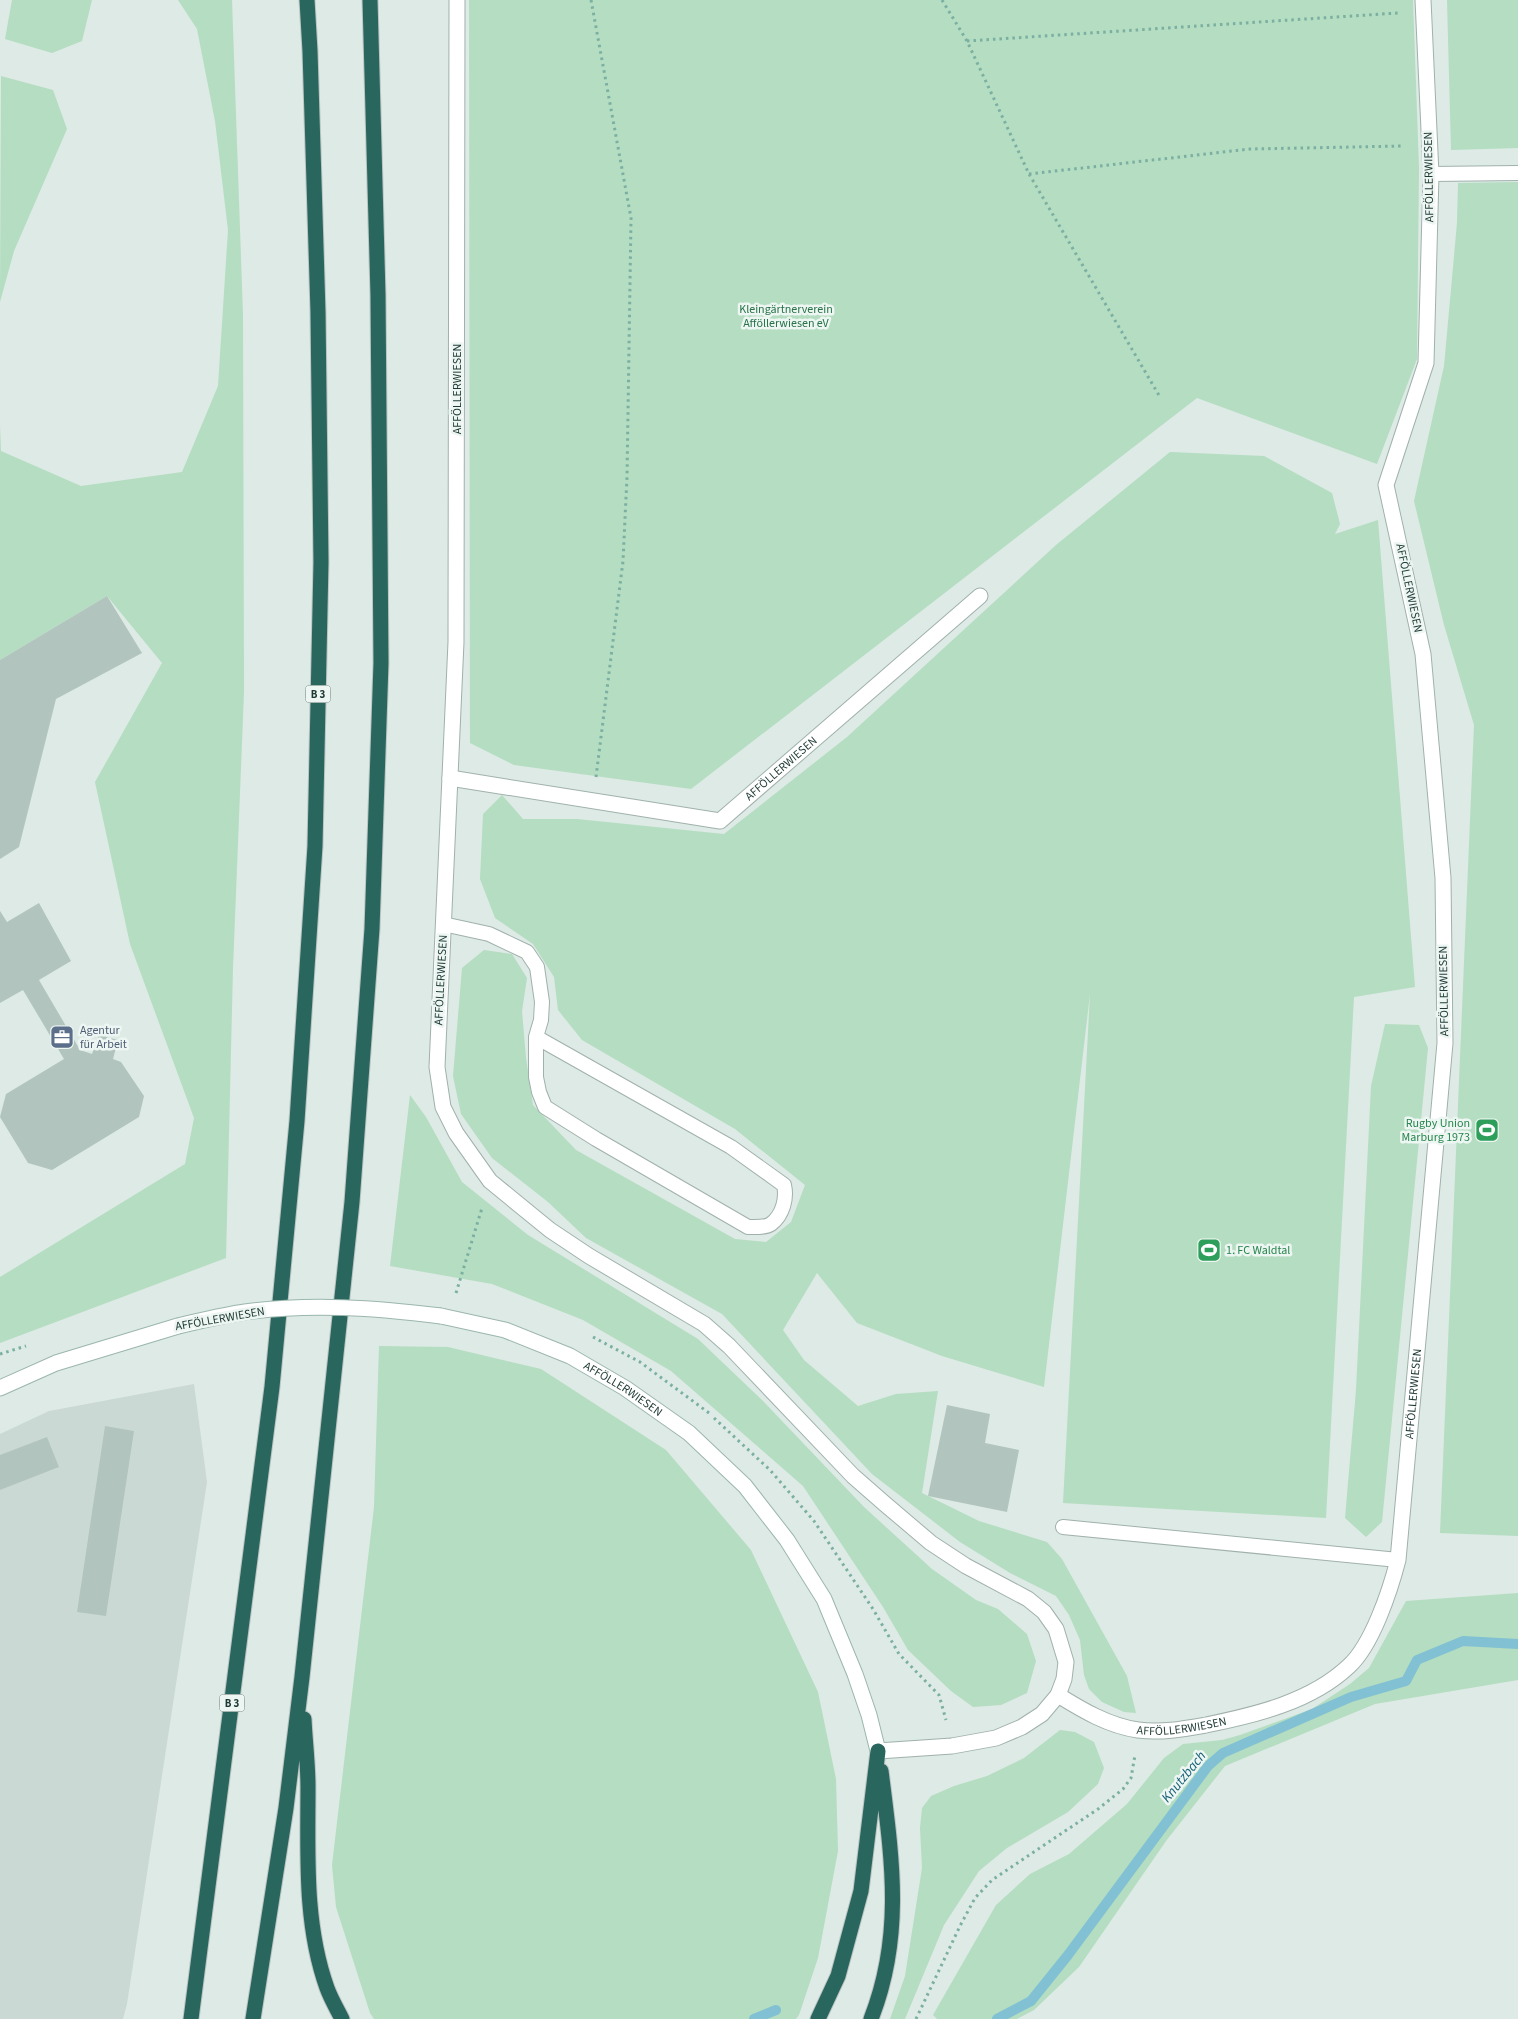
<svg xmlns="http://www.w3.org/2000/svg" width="1518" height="2019" viewBox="0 0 1518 2019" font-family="'Source Sans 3',sans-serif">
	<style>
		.built { fill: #cbd9d4 }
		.green { fill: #b4ddc1 }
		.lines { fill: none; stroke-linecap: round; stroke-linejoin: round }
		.stream { stroke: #81c1d3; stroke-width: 10 }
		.building { fill: #b2c4be }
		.lane-casing { stroke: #a0b1ac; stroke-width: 16 }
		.street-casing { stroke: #a0b1ac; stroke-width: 17 }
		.secondary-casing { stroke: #9bb6ae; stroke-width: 17 }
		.highway-casing { stroke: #bcc4c2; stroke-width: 17 }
		.path { stroke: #7bafa2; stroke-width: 3; stroke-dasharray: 2.5 4; stroke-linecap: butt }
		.lane { stroke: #fff; stroke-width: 14 }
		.street { stroke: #fff; stroke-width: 15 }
		.secondary { stroke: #fff; stroke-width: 15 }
		.highway { stroke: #29675e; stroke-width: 15 }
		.secondary-bridge-casing { stroke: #9bb6ae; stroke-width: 17; stroke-linecap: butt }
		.secondary-bridge { stroke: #fff; stroke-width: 15 }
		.labels { text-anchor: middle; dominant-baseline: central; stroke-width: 5; stroke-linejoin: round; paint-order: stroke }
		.shield { fill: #edf6f2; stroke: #5c726d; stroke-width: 1 }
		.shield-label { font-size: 11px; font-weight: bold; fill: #1e3934 }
		.street-label { font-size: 12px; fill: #1e3934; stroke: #edf6f2 }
		.park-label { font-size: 12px; fill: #277248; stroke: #edf6f2 }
		.service-label { font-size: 12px; fill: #4e5e75; stroke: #edf6f2; text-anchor: start }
		.leisure-label { font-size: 12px; fill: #27864d; stroke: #edf6f2; text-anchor: end }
		.water-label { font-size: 14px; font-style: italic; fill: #166177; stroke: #edf6f2 }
	</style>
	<rect width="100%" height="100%" fill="#ddeae5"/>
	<path class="built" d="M194,1384L207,1482L127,2004L123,2019H0V1434L49,1411Z"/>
	<path class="green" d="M12,0H92L82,41L52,53L5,39Z
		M178,0H232L243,315L244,692L233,968L226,1258L0,1343V1277L185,1164L194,1118L130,944L95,782L162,663L107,596L0,660V426L1,451L81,486L182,472L218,386L228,230L215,121L197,29Z
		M469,0H1413L1419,168L1417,359L1377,464L1197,398L691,789L514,765L470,743Z
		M1447,0H1518V148L1451,150Z
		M1,76L53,90L67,129L14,251L0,302Z
		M1518,182V1536L1440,1533L1474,725L1444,625L1414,501L1444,366L1457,223L1458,183Z
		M1170,452L1264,456L1332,493L1340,524L1335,534L1378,520L1415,987L1354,997L1326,1518L1063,1503L1090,994L1044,1387L942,1356L857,1323L817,1273L783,1330L804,1360L858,1406L896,1394L938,1391L922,1493L979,1521L1047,1542L1062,1559L1127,1676L1136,1713L1124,1712L1102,1702L1089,1689L1084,1675L1080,1640L1069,1615L1056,1596L1010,1573L960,1542L872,1474L722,1314L586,1238L548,1202L492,1158L461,1114L453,1076L462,968L484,950L512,954L527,978L522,1011L526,1058L533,1105L576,1150L735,1239L766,1242L791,1222L805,1185L735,1129L582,1040L558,1010L554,977L533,944L495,918L480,879L483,814L502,795L523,819H577L724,834L847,737L1056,545Z
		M1385,1024L1419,1025L1428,1048L1382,1522L1366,1537L1345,1518L1356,1390L1371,1086Z
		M410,1095L426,1117L462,1182L528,1235L698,1339L762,1400L864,1507L932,1569L976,1600L998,1609L1027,1634L1036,1661L1027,1693L1001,1705L973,1707L951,1691L908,1650L883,1607L803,1486L671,1371L583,1320L492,1284L390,1266Z
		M379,1346L448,1347L541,1369L666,1450L751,1550L818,1692L836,1779L838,1851L818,1958L799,2015L796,2019H374L370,2013L336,1907L332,1865L374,1507Z
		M1518,1593V1680L1375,1704L1225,1766L1166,1841L1079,1967L1034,2010L1017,2019H937L933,2015L996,1905L1030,1874L1069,1854L1127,1804L1164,1758L1183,1744L1222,1740L1240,1735L1312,1709L1350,1684L1369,1668L1406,1601Z
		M1060,1730L1075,1732L1094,1742L1104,1768L1098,1784L1068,1812L1007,1848L979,1871L944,1925L905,2019H890L905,1976L922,1868L920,1828L922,1808L931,1796L954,1786L987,1776L1024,1758Z"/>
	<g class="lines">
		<path class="stream" d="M754,2019L776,2010
			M997,2019L1031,2001L1068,1955L1208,1766L1223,1753L1351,1697L1406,1681L1417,1660L1463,1641L1518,1644"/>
	</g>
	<path class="building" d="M107,596L142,653L56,699L19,847L0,859V660Z
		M39,903L71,961L39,980L80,1050L92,1054L99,1035L118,1040L113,1059L121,1062L144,1096L139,1117L52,1170L28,1163L0,1117L6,1094L64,1059L23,990L0,1003V911L7,922Z
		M947,1405L990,1414L985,1443L1019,1450L1007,1512L928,1496Z
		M105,1426L134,1431L106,1616L77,1612Z
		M47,1437L59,1467L0,1490V1455Z"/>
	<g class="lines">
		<g class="lane-casing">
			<path id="lane" d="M1431,174L1518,173
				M443,924L489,934L527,952L537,967L542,1002L541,1020L536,1037V1077L539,1092L545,1107L596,1139L748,1227C755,1227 765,1228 771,1224C783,1215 787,1198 784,1185L731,1147L536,1037
				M1063,1527L1398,1560"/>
		</g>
		<g class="street-casing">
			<g id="street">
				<path d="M457,0L456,642L437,1067L443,1107L456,1133L490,1181L550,1230L589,1256L704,1324L729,1346L853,1476L885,1504L931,1543L966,1566L1028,1599L1044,1612L1056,1629L1066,1662L1064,1679L1058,1695L1042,1714L1022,1727L996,1738L952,1746L878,1751"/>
				<path id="s1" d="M450,778L720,821L980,596"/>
				<path id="s2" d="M1058,1695C1082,1710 1109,1726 1138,1730C1161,1733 1183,1729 1206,1725C1255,1715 1311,1702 1349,1666C1372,1645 1390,1591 1398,1560L1445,1043L1443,878L1423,654L1386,485L1426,363L1431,174L1423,0"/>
			</g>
		</g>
		<g class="secondary-casing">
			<g id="secondary">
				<path id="s3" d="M441,1316L505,1330L570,1356L625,1388L689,1433L745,1486L787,1540L824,1599L855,1674L869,1715L878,1751"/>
				<path d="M0,1388L56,1363L178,1326"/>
			</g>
		</g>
		<g class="highway-casing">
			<path id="highway" d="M304,1719C305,1741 308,1764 308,1787C308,1854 304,1924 327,1988C331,1999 337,2009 342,2019
				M191,2019L272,1387L297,1121L315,846L321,562L318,312L310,51L307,0
				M253,2019L286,1808L302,1677L352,1202L372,929L381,663L378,295L370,0
				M818,2019L838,1976L861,1891L878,1751
				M871,2019C904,1935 892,1858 881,1771"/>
		</g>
		<path class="path" d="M591,0L631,218L627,477L623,561L596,777
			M942,0L967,41L1029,174L1160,397
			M967,41L1398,13
			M1029,174L1250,149L1404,146
			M456,1293L482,1208
			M593,1337L640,1362L709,1413
			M0,1354L26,1346
			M714,1418L770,1470L814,1521L873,1609L899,1654L939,1695L946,1720
			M916,2019L960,1926L975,1898L992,1880L1098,1809L1123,1789L1131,1778L1135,1755"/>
		<use href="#lane" class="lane"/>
		<use href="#street" class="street"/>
		<use href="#secondary" class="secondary"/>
		<use href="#highway" class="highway"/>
		<g class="secondary-bridge-casing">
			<path id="secondary-bridge" d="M178,1326C200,1321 223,1315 245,1312C311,1303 376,1308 441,1316"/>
		</g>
		<use href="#secondary-bridge" class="secondary-bridge"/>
	</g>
	<defs>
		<g id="office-square" transform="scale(1.25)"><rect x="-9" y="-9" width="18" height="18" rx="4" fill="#5c6f8a" stroke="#edf6f2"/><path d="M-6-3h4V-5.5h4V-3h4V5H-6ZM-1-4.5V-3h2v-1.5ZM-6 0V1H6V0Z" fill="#fff"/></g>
		<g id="stadium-square" transform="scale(1.25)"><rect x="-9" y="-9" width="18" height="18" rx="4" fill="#2e9e5b" stroke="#edf6f2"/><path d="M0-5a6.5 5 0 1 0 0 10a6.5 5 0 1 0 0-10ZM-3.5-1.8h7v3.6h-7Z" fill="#fff"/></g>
	</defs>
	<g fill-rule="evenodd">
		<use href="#office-square" x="62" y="1037"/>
		<use href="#stadium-square" x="1487" y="1130"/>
		<use href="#stadium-square" x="1209" y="1250"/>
	</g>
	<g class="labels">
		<g class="shield">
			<rect x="305.5" y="685.5" width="25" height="17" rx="4"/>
			<rect x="219.5" y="1694.5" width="25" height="17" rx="4"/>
		</g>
		<g class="shield-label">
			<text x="318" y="694">B 3</text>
			<text x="232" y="1703">B 3</text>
		</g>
		<g class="street-label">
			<text transform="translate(1429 177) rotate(-91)">AFFÖLLERWIESEN</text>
			<text transform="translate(457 389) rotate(-90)">AFFÖLLERWIESEN</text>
			<text transform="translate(1409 588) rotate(78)">AFFÖLLERWIESEN</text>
			<text stroke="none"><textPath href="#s1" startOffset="354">AFFÖLLERWIESEN</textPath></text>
			<text transform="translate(441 980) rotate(-87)">AFFÖLLERWIESEN</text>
			<text transform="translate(1444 991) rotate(-91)">AFFÖLLERWIESEN</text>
			<text transform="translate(220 1319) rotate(-10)">AFFÖLLERWIESEN</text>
			<text stroke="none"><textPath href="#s3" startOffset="198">AFFÖLLERWIESEN</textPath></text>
			<text stroke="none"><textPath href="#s2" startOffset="598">AFFÖLLERWIESEN</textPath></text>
			<text stroke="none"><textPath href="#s2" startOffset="132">AFFÖLLERWIESEN</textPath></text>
		</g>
		<g class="park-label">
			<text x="786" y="309">Kleingärtnerverein<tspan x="786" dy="14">Afföllerwiesen eV</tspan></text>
		</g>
		<g class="service-label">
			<text x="80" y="1030">Agentur<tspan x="80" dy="14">für Arbeit</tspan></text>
		</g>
		<g class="leisure-label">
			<text x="1470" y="1123">Rugby Union<tspan x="1470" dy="14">Marburg 1973</tspan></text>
			<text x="1226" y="1250" text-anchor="start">1. FC Waldtal</text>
		</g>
		<g class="water-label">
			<text transform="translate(1184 1777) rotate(-51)">Knutzbach</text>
		</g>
	</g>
</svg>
